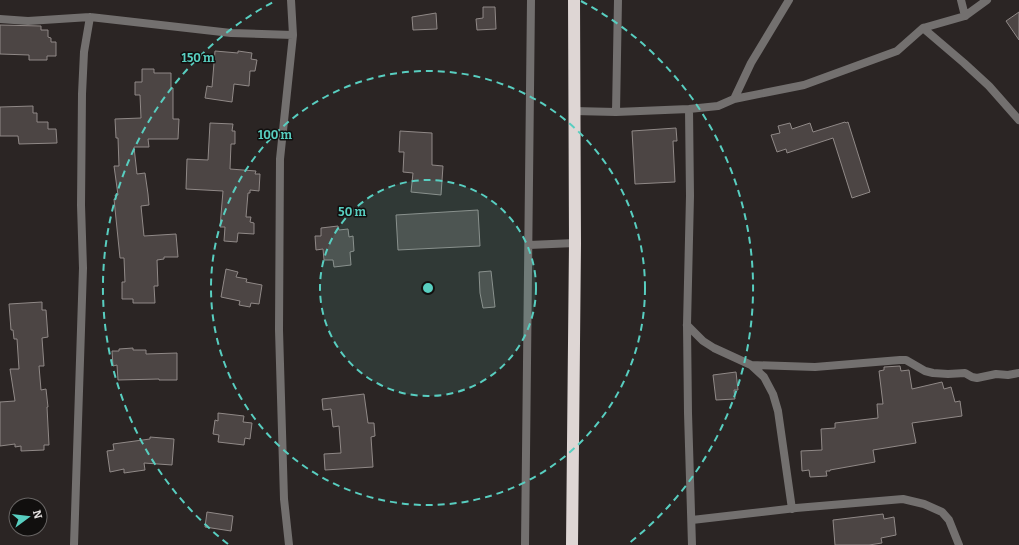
<svg xmlns="http://www.w3.org/2000/svg" width="1019" height="545" viewBox="0 0 1019 545" font-family="Bitter,serif">
	<style>
		.building { fill: #4c4544; stroke: #908987 }
		.lines { fill: none; stroke-linecap: round; stroke-linejoin: round }
		.street { stroke: #73706f; stroke-width: 8 }
		.highway { stroke: #ded6d4; stroke-width: 12 }
		.ring { fill: none; stroke: #58cec0; stroke-width: 2; stroke-dasharray: 7 5 }
		.centre { fill: #58cec0; stroke: #110f0e; stroke-width: 2 }
		.ring-label { font-size: 12px; text-anchor: middle; font-weight: bold; fill: #58cec0; stroke: #110f0e; stroke-width: 3; stroke-linejoin: round; paint-order: stroke }
	</style>
	<rect width="100%" height="100%" fill="#2b2524"/>
	<path class="building" d="M483,7H495L496,29L477,30L476,19L483,18Z
		M1019,12V40L1006,21Z
		M436,13L437,29L413,30L412,17Z
		M0,25L41,26V30H48V37L51,38V42H56V56H47V60H29V55L0,54Z
		M215,51L238,53V51L252,53L251,59L257,60L255,71H250L249,86L234,84L232,102L205,98L207,86L212,87Z
		M142,69H154V73H171V88H173V119H179L178,139H148L149,147H134L137,174L145,173L148,194L149,205L141,206L144,236L176,234L178,257H164V259L157,260L158,286H154L155,303H133V299H122V282H125L124,258H120L114,199H116L115,195H118L114,166H119L118,138H116L115,119L141,118L140,95H135V82H142Z
		M33,106V113H37V122H48V129H56L57,143L19,144L18,136H0V107Z
		M845,122L846,123L848,122L870,192L852,198L833,138L787,153L786,149L777,152L771,135L780,133L778,126L790,123L792,129L810,123L813,132Z
		M210,123L233,124L232,131H235V144H231L230,169L256,171L255,174H260L259,191L250,190V193H248L246,217H251L250,222L254,223V234L238,233L237,242L224,241L225,227H220L223,191L186,189L187,159L208,160Z
		M676,128L677,141H673L675,182L635,184L632,131Z
		M400,131L432,133V165L443,166L441,195L411,192L413,173L403,172L404,152H399Z
		M478,210L480,246L398,250L396,215Z
		M338,226L339,230L348,229L349,237L353,236L354,251L350,252L351,265L334,267L333,260H324L323,249L316,250L315,236H321V228Z
		M226,269L238,272L236,277L247,279L246,282L262,285L259,304L251,303L250,307L239,305L240,301L221,297Z
		M491,271L495,307L483,308L480,293L479,272Z
		M42,302V310H46L48,337L42,338L44,366H39L41,390L46,389L48,407H47L49,445H44V450L21,451V446L15,447V444L0,446V402L15,401L10,369H19L17,339H14L13,330H11L9,304Z
		M133,348V350H146V354L177,353V380H159V379L118,380L117,365L113,366L112,351H119V349Z
		M900,366L901,371L909,370L912,389L942,382L944,389L951,387L955,402L960,401L962,416L912,423L916,443L873,450L875,462L830,470V471H826L827,476L810,477L809,470L802,471L801,451L822,450L821,429L835,428V423L878,418L877,404H883L879,371L884,370V367Z
		M736,372L738,390H734L735,399L716,400L713,375Z
		M364,394L368,423H374L375,436L371,437L373,467L325,470L324,454L341,453L339,426L333,427L331,409L323,410L322,399Z
		M218,413L244,416L243,422L252,423L250,439L245,438L244,445L218,442L219,435L213,434L215,420L218,421Z
		M150,437L174,439L172,465L144,463L145,470L124,473V469L110,472L107,451L114,450L113,444L150,439Z
		M207,512L233,516L231,531L205,527Z
		M883,514L884,519L894,517L896,535L881,538L882,543L869,545H835L833,520Z"/>
	<g class="lines">
		<path class="street" d="M961,0L965,16
			M0,19L28,21L90,17L231,33L293,35
			M923,28L964,63L989,86L1019,120
			M734,99L751,63L789,0
			M689,109L690,196L687,325L688,413L692,545
			M574,111L616,112L689,109L718,106L734,99L804,85L897,51L923,28L965,16L987,0
			M616,112L618,0
			M529,245L575,243
			M687,325L703,341L714,348L751,365L764,377L773,394L778,411L792,509
			M751,365L815,367L900,360H906L925,371L933,373L948,374L965,373L972,377L977,378L996,374L1008,375L1019,373
			M692,520L796,508L903,499L924,504L942,512L949,520L959,545
			M74,545L83,268L81,205L82,94L84,52L90,17
			M289,545L284,499L279,330L280,159L293,35L291,0
			M525,545L531,0"/>
		<path class="highway" d="M572,545L575,243L574,0"/>
	</g>
	<circle cx="428" cy="288" r="108" fill="#58cec0" fill-opacity=".12"/>
	<g class="ring">
		<circle cx="428" cy="288" r="108"/>
		<circle cx="428" cy="288" r="217"/>
		<path d="M228 544A325 325 0 0 1 275 1M581 1A325 325 0 0 1 628 544"/>
	</g>
	<circle cx="428" cy="288" r="6" class="centre"/>
	<g class="ring-label">
		<text x="198" y="62">150 m</text>
		<text x="275" y="139">100 m</text>
		<text x="352" y="216">50 m</text>
	</g>
	<g transform="translate(28 517) rotate(75)"><circle r="19" fill="#110f0e" stroke="#666362"/>
	<path d="M0-3L7 15L0 10L-7 15Z" fill="#58cec0"/>
	<text y="-6" font-size="11" font-weight="bold" text-anchor="middle" fill="#e5e1e0">N</text>
	</g>
</svg>
